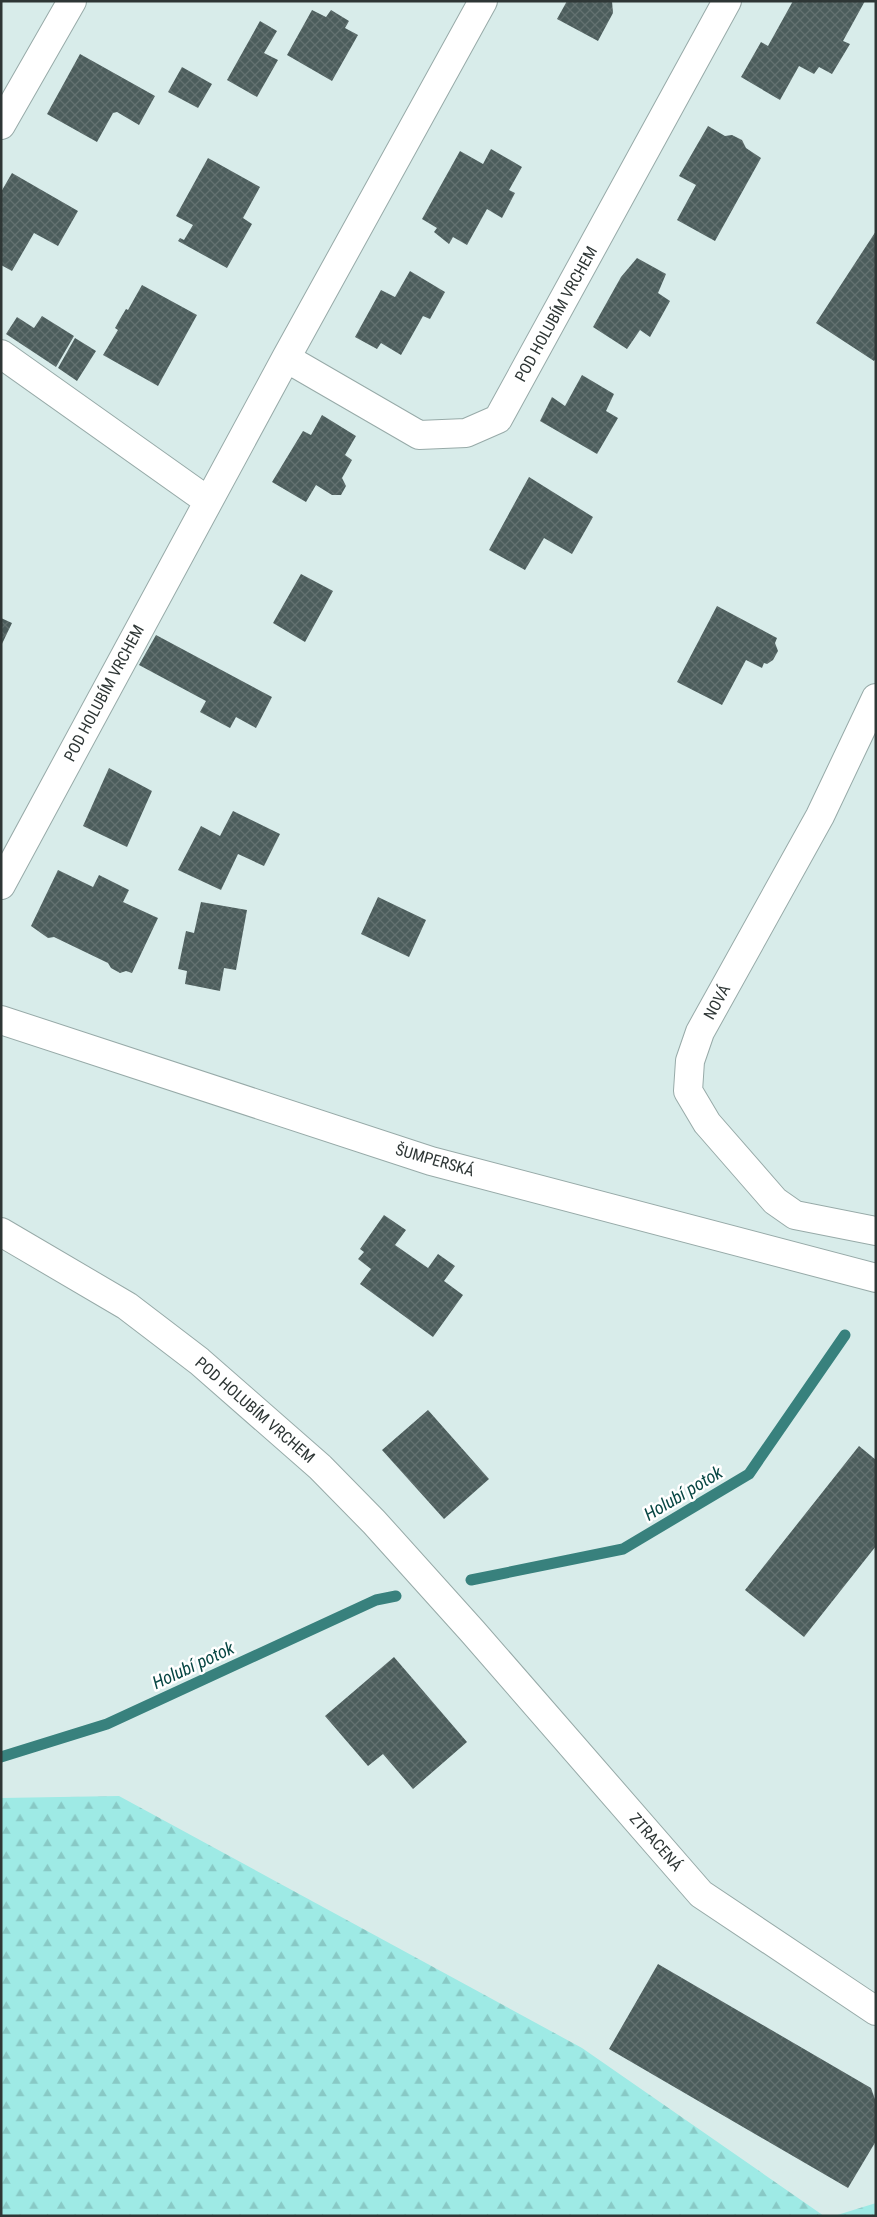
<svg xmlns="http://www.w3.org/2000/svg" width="877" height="2217" viewBox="0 0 877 2217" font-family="'Roboto Condensed',sans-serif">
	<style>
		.forest { fill: url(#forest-firs) }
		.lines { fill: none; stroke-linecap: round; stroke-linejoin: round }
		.stream { stroke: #38817d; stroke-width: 11 }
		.building { fill: url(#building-cross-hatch) }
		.minor-casing { stroke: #97aaa8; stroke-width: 30 }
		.major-casing { stroke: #97aaa8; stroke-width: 30 }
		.minor { stroke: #fff; stroke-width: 28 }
		.major { stroke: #fff; stroke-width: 28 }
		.labels { text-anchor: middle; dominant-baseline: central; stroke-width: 5; stroke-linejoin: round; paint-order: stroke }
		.street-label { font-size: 16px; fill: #2e3635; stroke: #fff }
		.water-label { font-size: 18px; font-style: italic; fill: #074643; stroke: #fff }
	</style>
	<defs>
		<pattern id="forest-firs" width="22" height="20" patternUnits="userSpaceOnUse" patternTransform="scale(1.25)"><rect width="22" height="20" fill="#9eeae5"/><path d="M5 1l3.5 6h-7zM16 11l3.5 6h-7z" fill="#88c9c5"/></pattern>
		<pattern id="building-cross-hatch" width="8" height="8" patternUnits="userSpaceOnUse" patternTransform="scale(1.25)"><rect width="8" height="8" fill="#4c5d5c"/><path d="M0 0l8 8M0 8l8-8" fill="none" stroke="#637170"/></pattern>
	</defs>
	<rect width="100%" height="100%" fill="#d8ecea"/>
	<path class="forest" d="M119,1796L582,2048L824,2216H1V1798Z
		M876,2203V2216H834Z"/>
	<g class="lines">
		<path class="stream" d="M471,1580L623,1549L749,1474L845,1335
			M1,1757L107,1724L376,1600L396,1596"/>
	</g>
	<path class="building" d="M567,1H612L613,13L598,41L557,19Z
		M793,1H865L843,41L850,44L832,74L819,67L814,74L799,66L780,100L741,77L761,42L768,46Z
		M312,10L326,17L331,10L349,21L345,28L358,35L332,81L287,55Z
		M260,21L277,31L264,53L278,60L257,97L227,80Z
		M80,54L155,96L139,125L117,112L113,113L97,142L47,114Z
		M182,67L212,84L198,108L168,92Z
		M708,126L725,136L732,135L742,140L746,148L761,158L715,241L677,220L696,185L679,176Z
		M491,149L522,167L509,190L515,193L502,218L487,209L467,245L453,237L449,244L434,232L437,228L422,219L460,151L483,164Z
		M208,158L260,187L243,218L252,224L227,268L178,241L180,238L184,240L193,225L176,216Z
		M12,173L78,211L58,246L34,233L12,271L1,265V192Z
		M876,231V358L874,361L816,323Z
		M637,258L666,274L658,293L670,301L650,337L640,330L627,349L593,327L621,277Z
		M410,271L445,292L430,319L423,316L401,355L381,343L377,349L355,337L381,290L395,297Z
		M142,285L197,315L158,386L103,355L118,330L115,328L120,319L126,309L128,310Z
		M42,316L74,336L56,367L6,334L17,317L34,328Z
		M75,338L96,351L77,381L58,368Z
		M582,375L614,394L606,411L618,418L597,454L540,421L552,397L565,406Z
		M322,415L356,436L345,455L352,460L342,478L346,486L341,495H332L316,485L306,502L272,482L303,431L311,435Z
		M529,477L593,517L572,554L544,538L525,570L489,550Z
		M301,574L333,591L305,642L273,623Z
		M717,606L777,638L775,643L778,651L773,660L767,664L764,663L762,668L746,660L722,705L677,682Z
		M1,618L12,623L1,646Z
		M156,635L272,697L256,728L236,717L230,728L200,712L206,701L139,665Z
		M109,768L152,791L127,847L83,826Z
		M233,811L280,834L264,866L238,854L221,890L178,870L201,826L220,836Z
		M58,870L93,887L99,875L129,890L123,902L158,918L132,973L126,971L120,973L111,968L108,963L54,937L48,938L31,926Z
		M378,897L426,920L409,957L361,934Z
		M201,902L247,910L236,970L224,968L220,991L185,984L187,971L178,969L186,931L194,933Z
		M384,1215L406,1230L395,1245L428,1268L438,1254L455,1266L444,1281L463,1295L433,1337L360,1284L371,1269L358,1259L364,1252L360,1249Z
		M428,1410L489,1479L444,1519L382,1450Z
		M859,1446L876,1460V1546L804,1637L745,1590Z
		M394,1657L467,1742L413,1789L383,1754L368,1766L325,1716Z
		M658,1964L871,2088L876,2102V2141L848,2188L609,2049Z"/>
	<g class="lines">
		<g class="minor-casing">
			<path id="minor" d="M1,125L72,1
				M1,354L208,501
				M286,358L419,435L466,433L498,419L727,1
				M876,698L820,816L700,1032L690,1061L688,1091L707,1123L775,1201L795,1215L876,1231
				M1,885L286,358L483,1
				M1,1232L127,1306L199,1361L320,1467L374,1522L473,1632L701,1894L876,2011"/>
		</g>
		<g class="major-casing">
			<path id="major" d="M1,1020L431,1161L876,1278"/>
		</g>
		<use href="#minor" class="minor"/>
		<use href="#major" class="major"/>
	</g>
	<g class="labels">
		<g class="street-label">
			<text transform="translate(556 314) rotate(-61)">POD HOLUBÍM VRCHEM</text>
			<text transform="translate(104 693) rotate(-62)">POD HOLUBÍM VRCHEM</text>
			<text transform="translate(717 1002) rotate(-61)">NOVÁ</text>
			<text transform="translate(435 1160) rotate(16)">ŠUMPERSKÁ</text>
			<text transform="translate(255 1410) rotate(41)">POD HOLUBÍM VRCHEM</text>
			<text transform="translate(656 1842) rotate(49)">ZTRACENÁ</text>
		</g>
		<g class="water-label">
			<text transform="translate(683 1493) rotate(-31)">Holubí potok</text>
			<text transform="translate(193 1665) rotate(-25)">Holubí potok</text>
		</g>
	</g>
	<rect width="877" height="2217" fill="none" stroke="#2e3635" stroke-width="5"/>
</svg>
